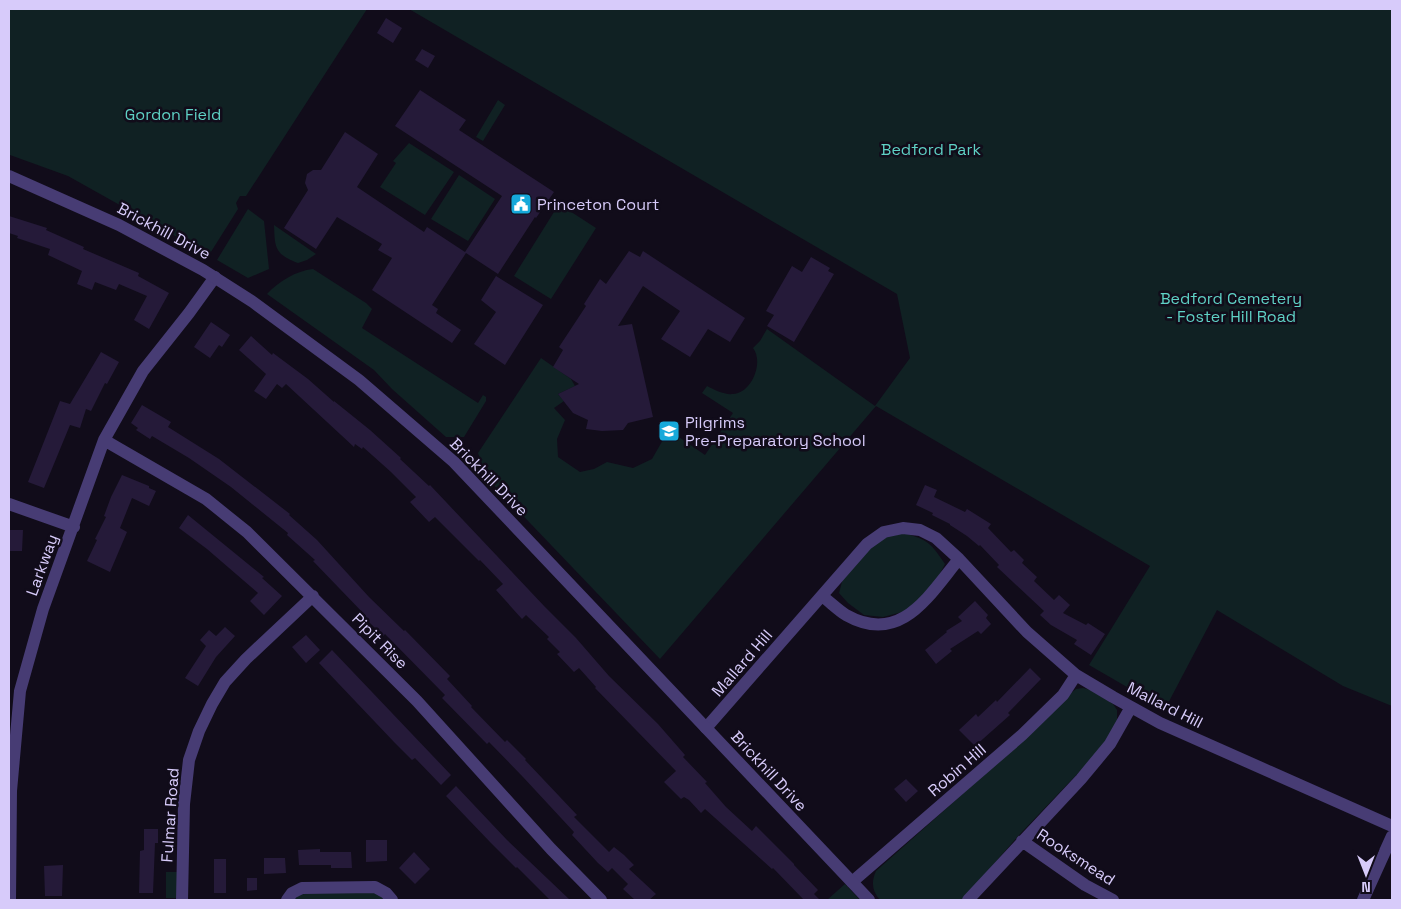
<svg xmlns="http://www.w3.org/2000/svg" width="1401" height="909" viewBox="0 0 1401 909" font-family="'Space Grotesk',sans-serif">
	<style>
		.green { fill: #102123 }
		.building { fill: #251a39 }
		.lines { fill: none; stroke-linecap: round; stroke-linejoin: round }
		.minor { stroke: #473c74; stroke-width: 12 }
		.tertiary { stroke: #473c74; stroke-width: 12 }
		.labels { text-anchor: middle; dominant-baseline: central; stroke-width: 5; stroke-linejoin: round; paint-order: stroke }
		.park-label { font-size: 16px; fill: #5fd1c5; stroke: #110c1a }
		.poi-label { font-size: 16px; fill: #d7cbfa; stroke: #110c1a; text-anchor: start }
		.street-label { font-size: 16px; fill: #d7cbfa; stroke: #110c1a }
	</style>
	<rect width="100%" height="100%" fill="#110c1a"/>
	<path class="green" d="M9,9H367L246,196H240L236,203L238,209L209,255L68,176L10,155L9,153Z
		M409,9H1392V706L1343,686L1217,610L1165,709L1089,665L1150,566L876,406L660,659L487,478L478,453L541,358L571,379L575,386L558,394L564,401L554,408L565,420L557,439L558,457L580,472L594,469L607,462L633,468L652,459L664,438L668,441L673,433L705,455L733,413L702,393L707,386C715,390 724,395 733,394C752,393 764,362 753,348L760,341L767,329L875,406L910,358L897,294Z
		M498,100L505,105L483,141L476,137Z
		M409,143L454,172L425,215L380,187L396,163L393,161Z
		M459,175L495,199L468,241L431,219Z
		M559,204L596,228L551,299L514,276Z
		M248,209L264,221L269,269L248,278L217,260Z
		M274,225L316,254L307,260L298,263C274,254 275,247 274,225Z
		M313,269L366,303L372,309L362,328L478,403L483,395L486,397V401L464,437H446L392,389L374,370L267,294C279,281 296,271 313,269Z
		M904,533C928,540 931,543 945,564L934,585L906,611L883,617L864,615L848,603L839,593L843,578L873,543L888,535Z
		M1083,688L1091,690L1113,704L1117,710V724L1101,749L1020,834L962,900H880C872,891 871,882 876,871L1020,743L1071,693L1076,689Z
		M166,872H178L177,898H166Z
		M845,884L860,900H827Z
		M304,892H374L387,900H292Z"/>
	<path class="building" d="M386,18L402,28L393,43L377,33Z
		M422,49L435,56L428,68L415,60Z
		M420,90L466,120L459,130L554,192L536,218L535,217L498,274L466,253L432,305L438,309L436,313L461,330L452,343L372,290L392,258L378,250L382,244L337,217L316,249L284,228L308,190L305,183L307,174L313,170H321L345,132L378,154L357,187L424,232L427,227L465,252L502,196L395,126Z
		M9,216L47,228L46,230L84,247L83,249L139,273L138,276L169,293L149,329L134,320L147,296L119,284L116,290L95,282L92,290L77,284L82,271L48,255L50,249L17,238L18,236L9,233Z
		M629,251L640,257L643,251L745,318L730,342L708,329L690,357L661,339L680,311L643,286L618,326L632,324L653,417L628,423L623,430L602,431L586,429L588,420L573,413L558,394L579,384L553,367L563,350L559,347L586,306L584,304L600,279L606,284Z
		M811,257L830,268L828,271L834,274L794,342L767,326L774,315L766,311L792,266L802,272Z
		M496,276L543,305L505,365L474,344L496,312L481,300Z
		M211,322L230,335L222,347L219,345L210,358L194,347Z
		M251,336L272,355L273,353L308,379L334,402V401L370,430L401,458L400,459L429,486L430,485L545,607L576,638L609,676L658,724L685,755L683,757L707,782L705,783L726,807L752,831L756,826L794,864V865L818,890L814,894L820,900H804L773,868L772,869L705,809L701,813L689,800L684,797L681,799L664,782L676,771L595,688L596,687L579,668L574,672L557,654L560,652L547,639L549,637L526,615L522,619L496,590L503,584L480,560L479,561L435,517L429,522L410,502L416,497L391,472L363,447L362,449L355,444L354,447L286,384L282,388L277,384L266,399L254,391L266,374L239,350Z
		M101,352L119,362L107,384L105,383L91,411L86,409L80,428L70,425L44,488L28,482L60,401L70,404Z
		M142,405L171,422L168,427L219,459L290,514L289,515L317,540L369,597L404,631L405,630L450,676L447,679L472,706L471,707L505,742L507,740L526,759L525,760L577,815L574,817L609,852L614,847L624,855L634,865L629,869L656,894L649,900H635L623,889L628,884L612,868L608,872L598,863L572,835L574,832L523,777L489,742L487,744L442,698L445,695L385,634L383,636L364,617L366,616L313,561L315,560L287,535L288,533L231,487L189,458L152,436L150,439L136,430L138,428L131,423Z
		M122,475L149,486V488L156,491L149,506L132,498L120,528L127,532L110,572L87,561L97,540L95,539L106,517L104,516L111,497Z
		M925,485L937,490L934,497L965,512L967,509L991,524L988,528L1011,552L1014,550L1024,560L1022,563L1037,577L1034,581L1054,600L1059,595L1070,605L1063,613L1086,625L1088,623L1105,634L1091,655L1074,644L1077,640L1051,625L1040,615L1044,611L997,567L999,565L980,545L979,546L967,536L950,525V524L932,515L933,513L916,505Z
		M188,515L264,577L262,578L282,596L264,615L250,601L258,593L207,549L179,528Z
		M9,530H23L22,551H9Z
		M975,601L988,615L986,618L991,624L981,634L978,631L950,649L952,651L936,664L925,650L947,632L946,631L962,621L958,617Z
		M225,627L235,636L216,657L198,686L185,678L206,646L200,640L209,630L216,636Z
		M306,635L320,650L306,663L292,647Z
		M332,650L451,775L441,785L415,758L412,760L394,742L319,663Z
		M1030,668L1041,679L1008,713L1010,715L975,746L959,730L976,714L978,717L996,700L997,702Z
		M906,779L918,791L906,802L894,789Z
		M456,786L507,840L570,900H550L517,867L516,868L490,842L446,796Z
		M144,829H158V843H155L153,893H139L140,851L144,850Z
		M366,840H387V861L366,862Z
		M320,849V852H351L352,868H331V865H299L298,850Z
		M414,852L430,869L415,884L399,868Z
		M264,858H285L286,873L264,874Z
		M214,859H226V893H214Z
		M63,865L62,896H45L44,866Z
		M247,878H257V890L247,891Z"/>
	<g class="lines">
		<path class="minor" d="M104,440L206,499L247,532L417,701L551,849L601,900
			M9,504L74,527
			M822,596C830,602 838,610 846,615C901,646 929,595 959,559
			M706,728L867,544L884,532L903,528L920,530L936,538L959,559L1027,632L1076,675L1113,697L1160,723L1392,826
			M1022,841L1085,885L1113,900
			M852,882L1022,735L1063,695L1076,675
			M10,900L11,791L20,691L43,609L104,440L143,371L189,313L215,277
			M182,900L184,804L189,760L199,731L212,704L225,682L246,659L313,596
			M287,900L292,893L302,888L375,887L386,893L392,900
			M968,900L1081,779L1110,744L1131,707
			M1363,900L1392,836"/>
		<path class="tertiary" d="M9,176L119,225L203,270L253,302L359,380L454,462L869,900"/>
	</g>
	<defs>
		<g id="civic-square" transform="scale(1.125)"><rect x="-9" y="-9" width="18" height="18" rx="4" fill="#16a9da" stroke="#110c1a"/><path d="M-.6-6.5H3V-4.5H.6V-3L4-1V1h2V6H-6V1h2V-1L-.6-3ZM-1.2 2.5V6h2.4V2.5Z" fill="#fff"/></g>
		<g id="school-square" transform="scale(1.125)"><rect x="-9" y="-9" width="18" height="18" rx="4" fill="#16a9da" stroke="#110c1a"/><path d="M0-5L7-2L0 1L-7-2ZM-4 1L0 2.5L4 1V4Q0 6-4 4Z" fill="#fff"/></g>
	</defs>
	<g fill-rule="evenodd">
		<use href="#civic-square" x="521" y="204"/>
		<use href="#school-square" x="669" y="431"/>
	</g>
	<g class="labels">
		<g class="park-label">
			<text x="173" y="114">Gordon Field</text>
			<text x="931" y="149">Bedford Park</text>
			<text x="1231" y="298">Bedford Cemetery<tspan x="1231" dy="18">- Foster Hill Road</tspan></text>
		</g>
		<g class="poi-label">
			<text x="537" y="204">Princeton Court</text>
			<text x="685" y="422">Pilgrims<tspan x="685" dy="18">Pre-Preparatory School</tspan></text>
		</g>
		<g class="street-label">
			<text transform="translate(164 231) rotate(28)">Brickhill Drive</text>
			<text transform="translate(489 477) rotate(45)">Brickhill Drive</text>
			<text transform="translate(42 565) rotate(-70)">Larkway</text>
			<text transform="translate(380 641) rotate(45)">Pipit Rise</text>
			<text transform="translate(742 663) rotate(-49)">Mallard Hill</text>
			<text transform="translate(1165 705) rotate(27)">Mallard Hill</text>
			<text transform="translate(957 770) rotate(-41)">Robin Hill</text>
			<text transform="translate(769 771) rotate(47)">Brickhill Drive</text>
			<text transform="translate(170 815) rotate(-86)">Fulmar Road</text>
			<text transform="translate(1076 857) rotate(33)">Rooksmead</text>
		</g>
	</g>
	<rect width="1401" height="909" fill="none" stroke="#d7cbfa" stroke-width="20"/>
	<g transform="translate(1366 874) rotate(180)" stroke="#110c1a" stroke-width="4" paint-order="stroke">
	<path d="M0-4L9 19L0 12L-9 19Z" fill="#d7cbfa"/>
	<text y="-8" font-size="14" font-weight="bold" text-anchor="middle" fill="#d7cbfa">N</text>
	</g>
</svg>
